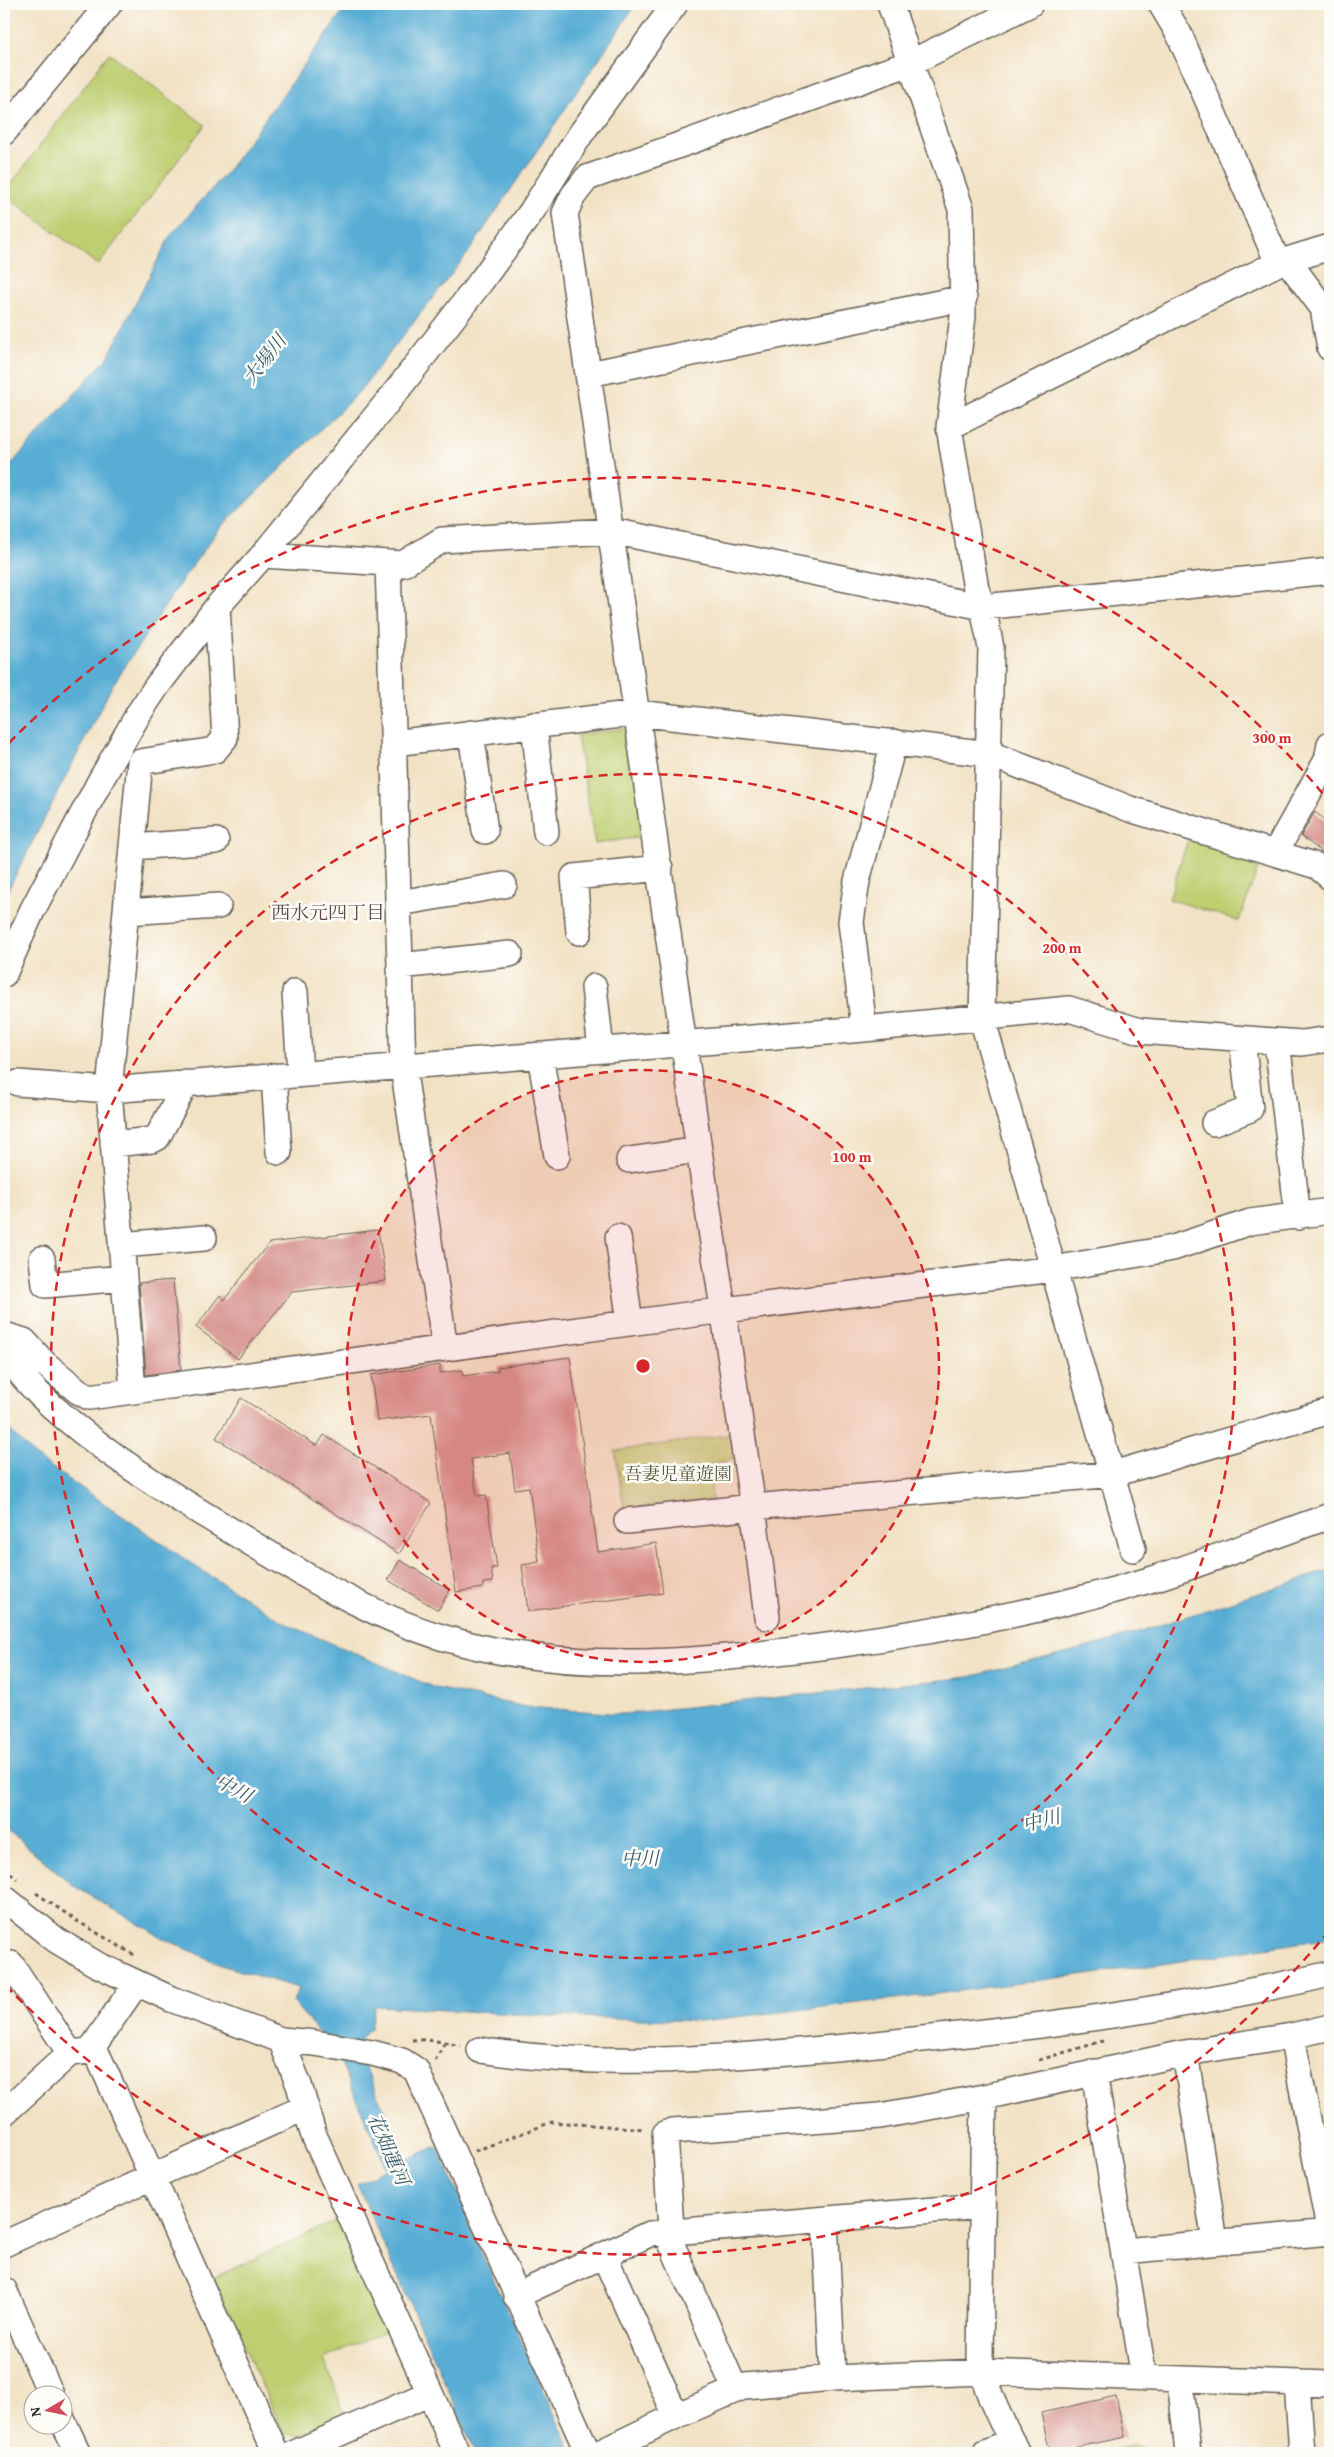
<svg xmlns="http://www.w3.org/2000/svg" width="1334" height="2457" viewBox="0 0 1334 2457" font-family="'Gentium Book Plus','Noto Serif JP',serif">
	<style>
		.green { fill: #bece70; stroke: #6d7546 }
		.water { fill: #59add5; stroke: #3a6478 }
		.building { fill: #d79591 }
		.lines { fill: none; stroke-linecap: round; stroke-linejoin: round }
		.minor-casing { stroke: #676157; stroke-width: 28 }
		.path { stroke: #676157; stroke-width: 3; stroke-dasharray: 4 4; stroke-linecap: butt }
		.minor { stroke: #fff; stroke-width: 25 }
		.ring { fill: none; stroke: #d62828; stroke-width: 2.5; stroke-dasharray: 9 6 }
		.labels { text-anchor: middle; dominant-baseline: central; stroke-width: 5; stroke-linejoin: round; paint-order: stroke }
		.park-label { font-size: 18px; fill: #555a39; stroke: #fdfcf7 }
		.water-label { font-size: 19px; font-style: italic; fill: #375d6f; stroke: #fdfcf7 }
		.neighbourhood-label { font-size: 19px; fill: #5d4645; stroke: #fdfcf7 }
		.centre { fill: #d62828; stroke: #fdfcf7; stroke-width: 2.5 }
		.ring-label { font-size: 15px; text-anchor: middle; font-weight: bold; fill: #d62828; stroke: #fdfcf7; stroke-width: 5; stroke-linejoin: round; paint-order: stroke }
	</style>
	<rect width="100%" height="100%" fill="#fdfcf7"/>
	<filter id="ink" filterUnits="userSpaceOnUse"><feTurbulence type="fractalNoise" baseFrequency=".02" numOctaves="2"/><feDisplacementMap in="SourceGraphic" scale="10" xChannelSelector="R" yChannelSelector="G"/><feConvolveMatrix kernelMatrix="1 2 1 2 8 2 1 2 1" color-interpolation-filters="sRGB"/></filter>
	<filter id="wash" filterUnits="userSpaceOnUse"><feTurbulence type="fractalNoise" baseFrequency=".0096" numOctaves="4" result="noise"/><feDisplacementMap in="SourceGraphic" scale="20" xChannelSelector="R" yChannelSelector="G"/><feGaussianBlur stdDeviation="1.12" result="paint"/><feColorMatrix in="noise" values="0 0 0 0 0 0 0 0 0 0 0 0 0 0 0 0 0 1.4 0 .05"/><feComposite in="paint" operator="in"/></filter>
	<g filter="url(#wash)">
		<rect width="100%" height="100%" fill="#f2e2c5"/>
		<path class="green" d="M109,53L205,125L98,265L4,194Z
			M634,727L648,836L595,844L577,735Z
			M1189,836L1261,860L1239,921L1169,899Z
			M734,1434L737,1459L710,1464L712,1500L624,1509L615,1451Z
			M338,2220L390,2329L324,2359L345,2414L298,2436L284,2434L213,2278Z
			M1133,2446L1161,2453L1177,2450V2453H1098Z"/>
		<path class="water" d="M348,4H636L468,253L359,392L220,528L185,576L112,686L4,898V472L108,357L170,236L226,173Z
			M4,1424L35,1456L198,1568L287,1624L435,1688L526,1707L622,1714L969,1677L1104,1643L1330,1570V1938L1162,1964L929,1995L701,2021L549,2016L375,2006L370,2028L361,2039L363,2062L406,2160L437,2146L470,2219L467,2221L572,2453H476L357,2184L387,2169L338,2056L293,2002L298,1988L221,1965L161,1937L74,1886L4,1827Z"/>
		<g id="blocks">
			<path class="building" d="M1315,812L1330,824V858L1301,836Z
				M378,1230L386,1281L292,1292L238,1359L196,1327L220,1295L224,1300L269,1243Z
				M173,1280L181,1370L146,1375L139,1283Z
				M570,1357L598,1552L656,1543L663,1593L528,1611L522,1565L539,1562L529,1487L515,1489L510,1453L471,1459L477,1496L486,1495L497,1568H491L493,1582L483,1583V1588L456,1592L431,1414L377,1421L371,1375L440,1365V1373L462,1370L463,1376L498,1371V1367Z
				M241,1398L317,1446L324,1435L431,1503L399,1554L216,1438Z
				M400,1560L450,1590L438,1610L388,1580Z
				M1116,2396L1125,2437L1050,2453L1041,2413Z"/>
		</g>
	</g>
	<g filter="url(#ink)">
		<use href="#blocks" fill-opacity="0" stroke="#676157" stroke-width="1"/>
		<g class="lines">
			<g class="minor-casing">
				<path id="minor" d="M890,4L961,209L963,316L949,427L976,589L983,607L991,648L982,1018L1133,1549
					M1030,4L910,63L587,178L573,196L565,213L699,1150L753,1507L1113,1474L1330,1411
					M1161,4L1179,34L1278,263
					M4,132L109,4
					M1287,260L1323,308L1330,348
					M589,374L964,298
					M949,427L1278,263L1330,247
					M263,555L388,563L403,1066L445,1348
					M388,563L403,564L442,540L612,531L983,607L1330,571
					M534,725L546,832
					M471,733L485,831
					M394,743L637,713L990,754L1130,809L1317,866L1330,877
					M132,847L216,841
					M1275,853L1327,760L1330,744
					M399,903L504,885
					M126,912L218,906
					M579,932L574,877L660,868
					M400,966L510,954
					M4,974L32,911L99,783L139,713L157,686L217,607L263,555L398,389L482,280L532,211L580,135L675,4
					M594,987L601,1050
					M295,992L300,1074
					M864,1029L851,922L857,881L894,742
					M1277,1041L1298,1217
					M540,1055L557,1156
					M274,1076L279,1152
					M18,1083L109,1090L864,1029L1069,1009L1140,1031L1302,1043L1330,1039
					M1214,1123L1250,1109L1242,1039
					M113,1144L152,1140L157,1138L186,1083
					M629,1160L699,1150
					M618,1237L630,1323
					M121,1245L204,1238
					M42,1259L45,1285L124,1278
					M4,1335L24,1341L44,1363L78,1391L89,1397L724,1310L1054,1269L1173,1248L1250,1222L1330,1211
					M4,1350C38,1411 149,1481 210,1518C283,1562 359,1612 441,1637C568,1676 705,1662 835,1645C940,1631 1044,1611 1146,1581C1208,1562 1269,1537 1330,1516
					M133,1391L109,1090L140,762L215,750L225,738L217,607
					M627,1521L753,1507L767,1617
					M4,1898L56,1940L96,1964L171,1999L281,2040L315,2043L372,2053L402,2061L416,2070L588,2453
					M11,1964L70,2053
					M1292,2036L1330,2234
					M281,2040L299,2085L313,2133L457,2453
					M480,2050C608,2070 738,2057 867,2045C1022,2029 1178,2010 1330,1974
					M90,2051L136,1984
					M1185,2053L1215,2242
					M1094,2072L1144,2378
					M984,2097L980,2357C984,2391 1003,2423 1017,2453
					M4,2113L70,2053L90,2051L99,2058L276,2453
					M825,2220L833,2378
					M4,2244L306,2107
					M1124,2251L1330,2232
					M604,2255L676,2416
					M4,2290L51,2394
					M516,2296L649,2234L982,2206
					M1180,2379L1188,2453
					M1297,2383L1302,2453
					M735,2389L672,2245L665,2134L672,2131L880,2116L984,2097L1185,2053L1292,2036L1330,2027
					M62,2419L78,2453
					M295,2453L430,2393
					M599,2453L676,2416L745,2386L833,2378L982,2372L1330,2384
					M986,2453L1012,2442"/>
			</g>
			<path class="path" d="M4,1868L17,1879
				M36,1893L77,1921L136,1956
				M412,2040C429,2039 444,2042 460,2046
				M1039,2060L1103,2041
				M435,2061L444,2044
				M475,2151L552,2122L645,2129"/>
			<use href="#minor" class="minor"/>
		</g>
	</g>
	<circle cx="643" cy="1366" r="296" fill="#d62828" fill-opacity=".12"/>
	<g class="ring">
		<circle cx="643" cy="1366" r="296"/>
		<circle cx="643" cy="1366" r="592"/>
		<path d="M1329 1931A889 889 0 0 1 9 1989M9 743A889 889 0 0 1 1329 801"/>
	</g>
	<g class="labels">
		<g class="park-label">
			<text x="678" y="1473">吾妻児童遊園</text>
		</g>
		<g class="water-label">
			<text transform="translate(264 359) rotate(-52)">大場川</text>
			<text transform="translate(234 1788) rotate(28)">中川</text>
			<text transform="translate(1041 1820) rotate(-14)">中川</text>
			<text transform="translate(640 1858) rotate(-1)">中川</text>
			<text transform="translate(389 2149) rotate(66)">花畑運河</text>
		</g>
		<g class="neighbourhood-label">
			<text x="328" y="912">西水元四丁目</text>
		</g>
	</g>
	<circle cx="643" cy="1366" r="8" class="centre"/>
	<g class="ring-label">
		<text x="1272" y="743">300 m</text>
		<text x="1062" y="953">200 m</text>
		<text x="852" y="1162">100 m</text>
	</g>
	<rect width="1334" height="2457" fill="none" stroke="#fdfcf7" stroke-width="20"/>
	<g transform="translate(48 2410) rotate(261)"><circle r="24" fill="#fdfcf7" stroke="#a3a29f"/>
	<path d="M0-4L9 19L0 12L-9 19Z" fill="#d1495b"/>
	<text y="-8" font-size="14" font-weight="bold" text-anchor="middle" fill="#1c1c1c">N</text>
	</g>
</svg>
